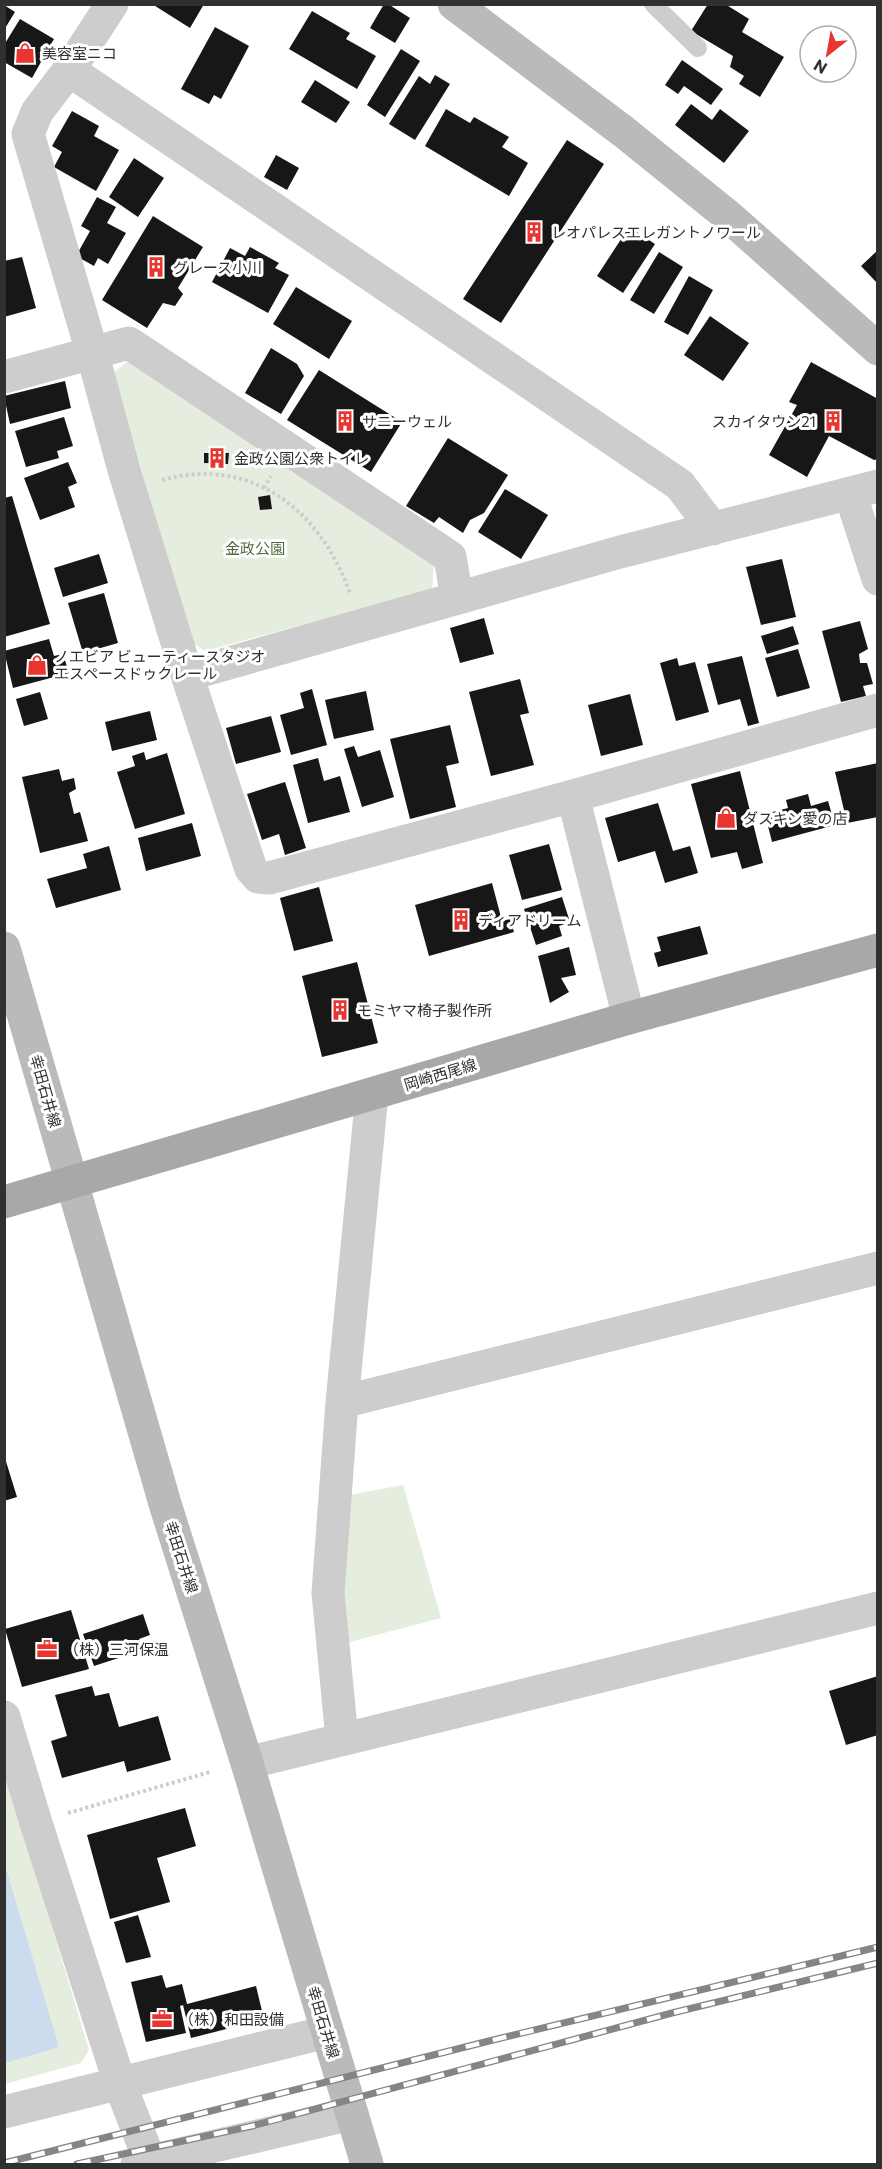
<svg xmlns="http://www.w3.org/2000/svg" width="882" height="2169" viewBox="0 0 882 2169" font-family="Commissioner,'Noto Sans JP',sans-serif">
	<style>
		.green { fill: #e5edde }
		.water { fill: #cadced }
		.building { fill: #171717 }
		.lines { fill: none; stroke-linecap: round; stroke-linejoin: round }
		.path { stroke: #cdcdcd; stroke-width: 4; stroke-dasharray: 3 3; stroke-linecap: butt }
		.lane { stroke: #cdcdcd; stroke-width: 18 }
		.street { stroke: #cdcdcd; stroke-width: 33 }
		.secondary { stroke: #bababa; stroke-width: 33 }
		.primary { stroke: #a8a8a8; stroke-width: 33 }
		.rail-casing { stroke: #858585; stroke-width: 7 }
		.rail { stroke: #fff; stroke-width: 4.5; stroke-dasharray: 14; stroke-linecap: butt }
		.labels { text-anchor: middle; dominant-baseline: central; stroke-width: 6; stroke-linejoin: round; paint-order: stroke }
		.poi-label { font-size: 15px; fill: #303030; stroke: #fff; text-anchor: start }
		.park-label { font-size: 15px; fill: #4e6d3c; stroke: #fff }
		.street-label { font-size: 15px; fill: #303030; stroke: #fff }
	</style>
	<rect width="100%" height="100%" fill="#fff"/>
	<path class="green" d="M129,360L434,565L432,590L205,651L193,643L113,373Z
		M403,1485L441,1618L346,1643L340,1589L349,1495Z
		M4,1767L89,2050L81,2063L5,2084Z"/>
	<path class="water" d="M4,1862L59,2047L5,2063H4Z"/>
	<path class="building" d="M152,4H204L190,28Z
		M384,4H388L410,18L395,43L370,28Z
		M708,4H725L749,19L742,32L784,57L760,97L739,84L744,76L730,67L733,56L691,31Z
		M4,5L15,12L4,30Z
		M312,11L350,33L346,39L376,56L357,89L289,49Z
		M20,19L54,39L32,78L4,62V45Z
		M215,27L249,46L221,99L214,95L209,104L181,89Z
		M401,49L420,61L385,117L367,105Z
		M682,60L723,89L711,105L684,86L678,94L665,85Z
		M435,75L450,84L415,140L389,124L419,76L430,84Z
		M315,80L350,102L336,123L301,102Z
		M691,104L712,120L720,109L749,131L724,163L675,125Z
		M446,109L470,123L474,117L509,137L502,147L528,163L509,196L425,146Z
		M72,111L99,126L94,136L119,150L96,191L54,167L62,152L52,146Z
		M567,140L604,164L501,323L463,299Z
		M276,155L299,168L287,190L264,177Z
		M134,158L164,178L138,217L109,197Z
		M97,197L116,207L107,223L126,233L108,264L98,258L94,266L76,256L90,231L81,226Z
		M153,216L203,247L178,288L183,294L175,306L163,303L147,328L102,300Z
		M629,227L655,244L623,293L597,276Z
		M250,247L279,263L275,268L289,275L268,313L212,282L230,248L245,256Z
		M878,250V284L861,266Z
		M659,252L683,267L654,314L630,300Z
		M22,257L36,308L4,317V261Z
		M689,276L713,290L688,335L664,322Z
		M296,287L352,321L329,359L273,324Z
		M710,316L749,343L723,381L684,355Z
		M271,348L297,364L304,376L281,414L245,393Z
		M811,362L878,399V459L874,460L829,436L807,477L769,455L797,405L789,402Z
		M319,370L402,422L371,472L287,420Z
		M65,381L71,408L10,424L4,396Z
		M64,417L73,446L57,451L59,458L26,467L15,431Z
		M448,438L508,475L484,513L470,520L463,533L439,517L434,523L406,506Z
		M204,453H229L228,464L204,463Z
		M68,462L77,483L68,487L75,507L40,520L24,478Z
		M505,489L548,515L521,559L478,532Z
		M270,495L272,509L260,510L258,497Z
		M12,496L50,624L4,637V498Z
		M99,554L108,583L63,597L54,568Z
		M782,559L796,617L761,625L746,567Z
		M104,593L118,643L83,653L68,603Z
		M484,618L494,654L460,663L450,628Z
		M860,621L868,649L859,654L860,663H867L873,684L863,686L866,696L841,702L822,631Z
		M793,626L799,644L767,654L761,636Z
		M49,639L54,656L63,654L69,673L13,688L4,651Z
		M798,649L810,688L777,697L765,658Z
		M742,656L759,723L748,726L740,699L718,705L707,664Z
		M677,658L679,666L695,662L709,712L676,721L660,663Z
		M520,679L529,713L520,715L534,765L491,776L469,692Z
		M312,689L327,745L291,755L280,715L304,708L300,693Z
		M366,691L374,730L334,739L325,700Z
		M40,692L48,719L24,726L16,699Z
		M630,694L643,745L601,756L588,705Z
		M150,711L157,740L112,751L105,722Z
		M271,716L281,752L236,764L226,728Z
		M450,725L459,763L446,766L456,807L410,819L390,739Z
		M354,746L358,757L380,750L394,797L362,807L344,749Z
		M144,752L146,760L167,753L185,814L135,829L117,772L135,766L132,756Z
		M318,758L324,781L340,776L350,812L308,823L293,765Z
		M878,763V817L847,823L835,772Z
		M59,769L62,781L74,778L76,789L69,793L74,814L80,812L88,841L40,853L22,777Z
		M740,771L763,863L742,869L737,852L711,858L691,784Z
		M285,782L306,848L285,855L279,834L262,840L247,794Z
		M808,794L811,806L828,801L835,825L772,842L765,814L788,808L786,800Z
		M658,803L673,851L690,846L698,873L665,883L655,851L618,862L605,818Z
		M192,823L201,856L146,871L138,838Z
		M549,844L562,890L522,900L509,855Z
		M109,846L121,890L56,908L47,879L87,868L83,854Z
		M492,883L502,921L510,919L514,932L429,956L415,905Z
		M319,887L333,941L294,951L280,898Z
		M562,897L570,922L559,926L562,936L536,945L524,909Z
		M700,926L708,954L658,967L654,953L661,951L657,937Z
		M569,947L576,975L561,978L569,992L550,1003L538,956Z
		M357,962L378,1043L322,1057L302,976Z
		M4,1455L17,1497L4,1501Z
		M71,1610L89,1669L22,1687L5,1629Z
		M143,1614L150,1635L139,1639L143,1650L94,1666L83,1634Z
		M878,1676V1735L846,1745L829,1691Z
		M92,1686L95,1696L109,1693L119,1727L158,1716L171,1760L127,1772L124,1761L62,1778L51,1741L67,1736L55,1695Z
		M185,1808L196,1846L157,1858L170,1902L110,1919L87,1835Z
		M138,1915L151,1957L126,1963L114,1922Z
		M162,1975L166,1988L182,1984L187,2004L256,1986L262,2011L258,2021L191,2038L183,2005L180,2006L186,2033L146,2042L131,1982Z"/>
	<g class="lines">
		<path class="path" d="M162,480C252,455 321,511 350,593
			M264,488L271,476
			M68,1813L210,1772"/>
		<path class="lane" d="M653,4L698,48"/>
		<path class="street" d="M112,4L69,70L37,112L28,134L92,352L124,470L187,675L251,869L258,877L269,878L573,796L878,710
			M69,70L680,485L713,529
			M4,377L129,343L450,557L457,598
			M850,493L878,579
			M187,675L620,552L878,486
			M573,796L629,1018
			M342,1402L878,1268
			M4,1717L36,1823L120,2084L151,2164
			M342,1739L328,1593L342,1402L372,1094
			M247,1763L878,1608
			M4,2112L327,2032
			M137,2164L352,2114"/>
		<path class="secondary" d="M454,4L624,132L728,216L878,349
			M4,948L166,1507L247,1763L367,2164"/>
		<path class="primary" d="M4,1202L629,1018L878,950"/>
		<g class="rail-casing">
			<path id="rail" d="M4,2163L489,2041L878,1947
				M77,2164L252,2126L672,2013L878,1963"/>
		</g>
		<use href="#rail" class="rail"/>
	</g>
	<defs>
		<g id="shop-bare" transform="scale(1.62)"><path d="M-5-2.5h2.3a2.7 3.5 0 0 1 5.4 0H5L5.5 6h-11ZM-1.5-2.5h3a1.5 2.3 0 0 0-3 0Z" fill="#e93530" stroke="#fff" stroke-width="2.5" paint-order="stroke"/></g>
		<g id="building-bare" transform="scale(1.62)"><path d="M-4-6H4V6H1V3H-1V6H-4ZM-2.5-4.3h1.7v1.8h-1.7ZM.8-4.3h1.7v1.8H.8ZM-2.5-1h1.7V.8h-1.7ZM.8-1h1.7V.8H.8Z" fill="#e93530" stroke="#fff" stroke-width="2.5" paint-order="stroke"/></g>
		<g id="office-bare" transform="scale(1.62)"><path d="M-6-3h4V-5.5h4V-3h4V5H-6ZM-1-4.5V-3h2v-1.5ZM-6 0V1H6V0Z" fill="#e93530" stroke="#fff" stroke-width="2.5" paint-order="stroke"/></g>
	</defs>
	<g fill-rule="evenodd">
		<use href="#shop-bare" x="25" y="53"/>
		<use href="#building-bare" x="534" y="232"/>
		<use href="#building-bare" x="156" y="267"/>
		<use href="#building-bare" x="345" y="421"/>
		<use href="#building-bare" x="833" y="421"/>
		<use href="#building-bare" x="217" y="458"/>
		<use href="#shop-bare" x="37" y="665"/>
		<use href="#shop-bare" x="726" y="818"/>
		<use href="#building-bare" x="461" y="920"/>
		<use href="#building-bare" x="340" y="1010"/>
		<use href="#office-bare" x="47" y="1649"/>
		<use href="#office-bare" x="162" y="2019"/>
	</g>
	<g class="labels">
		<g class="poi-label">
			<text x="42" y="53">美容室ニコ</text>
			<text x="551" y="232">レオパレスエレガントノワール</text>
			<text x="173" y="267">グレース小川</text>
			<text x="362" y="421">サニーウェル</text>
			<text x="816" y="421" text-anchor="end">スカイタウン21</text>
			<text x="234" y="458">金政公園公衆トイレ</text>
			<text x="54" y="656">ノエビア ビューティースタジオ<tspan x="54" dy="17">エスペースドゥクレール</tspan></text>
			<text x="743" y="818">ダスキン愛の店</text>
			<text x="478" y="920">ディアドリーム</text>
			<text x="357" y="1010">モミヤマ椅子製作所</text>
			<text x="64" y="1649">（株）三河保温</text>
			<text x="179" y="2019">（株）和田設備</text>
		</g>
		<g class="park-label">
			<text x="255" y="548">金政公園</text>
		</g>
		<g class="street-label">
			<text transform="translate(440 1074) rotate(-17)">岡崎西尾線</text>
			<text transform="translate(46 1091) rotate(74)">幸田石井線</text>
			<text transform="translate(182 1557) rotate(72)">幸田石井線</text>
			<text transform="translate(324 2022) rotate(73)">幸田石井線</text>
		</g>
	</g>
	<rect width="882" height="2169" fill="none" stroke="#303030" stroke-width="12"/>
	<g transform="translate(828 54) rotate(211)"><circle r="28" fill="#ffffff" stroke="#acacac" stroke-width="1.5"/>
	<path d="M0-4.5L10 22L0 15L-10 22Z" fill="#e93530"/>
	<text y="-9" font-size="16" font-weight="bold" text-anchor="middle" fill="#303030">N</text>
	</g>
</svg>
